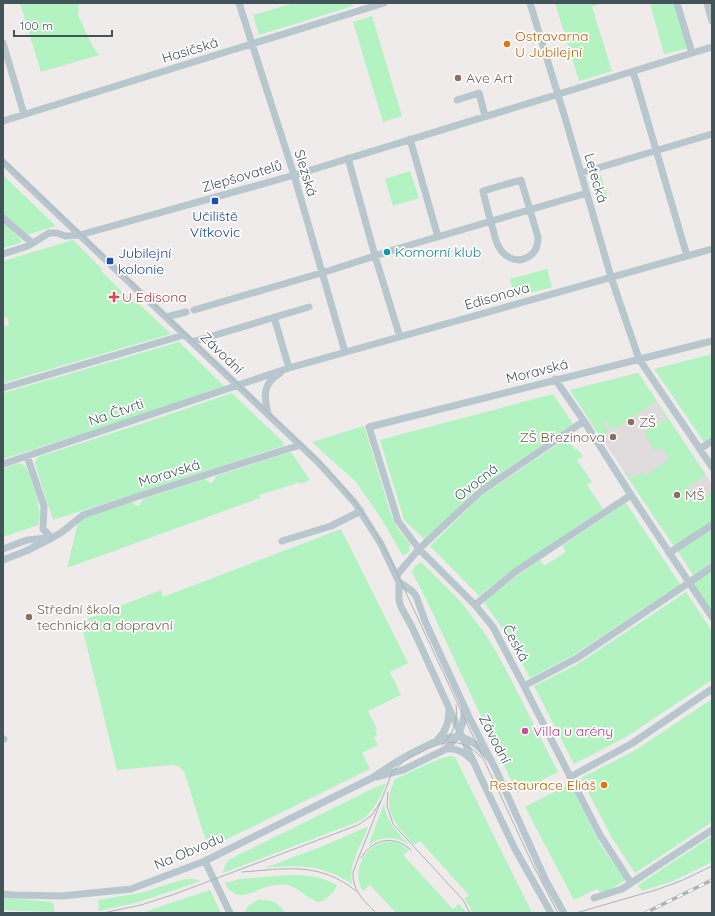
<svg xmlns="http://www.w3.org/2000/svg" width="715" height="916" viewBox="0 0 715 916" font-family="Quicksand,sans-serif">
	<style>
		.education { fill: #e0dcdd }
		.green { fill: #b2f3c1 }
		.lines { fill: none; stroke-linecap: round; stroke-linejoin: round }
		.minor-tunnel { stroke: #c4c5c7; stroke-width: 7; stroke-dasharray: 7 3.5; stroke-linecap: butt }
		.minor { stroke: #b7c7cd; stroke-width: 7 }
		.tram { stroke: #acb2b7; stroke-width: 1 }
		.rail-casing { stroke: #acb2b7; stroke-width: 3.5 }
		.rail { stroke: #fff; stroke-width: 2; stroke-dasharray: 6; stroke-linecap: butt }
		.food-dot { fill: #e8710a; stroke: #fff; stroke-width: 1.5 }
		.education-dot { fill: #8d6e63; stroke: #fff; stroke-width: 1.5 }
		.transit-dot { fill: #1a4fb4; stroke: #fff; stroke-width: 1.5 }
		.culture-dot { fill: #0f9aa8; stroke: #fff; stroke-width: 1.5 }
		.health-dot { fill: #e0444e; stroke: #fff; stroke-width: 1.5 }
		.hotel-dot { fill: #d1479c; stroke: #fff; stroke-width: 1.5 }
		.labels { text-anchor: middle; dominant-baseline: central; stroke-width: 3.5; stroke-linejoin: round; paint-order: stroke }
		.food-label { font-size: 14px; fill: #c56008; stroke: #fff; text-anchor: start }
		.street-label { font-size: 14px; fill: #42535a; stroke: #fff }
		.education-label { font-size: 14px; fill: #785e54; stroke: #fff; text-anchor: start }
		.transit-label { font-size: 14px; fill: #164399; stroke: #fff }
		.culture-label { font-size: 14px; fill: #0d838f; stroke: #fff; text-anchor: start }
		.health-label { font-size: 14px; fill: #be3a42; stroke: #fff; text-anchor: start }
		.hotel-label { font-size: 14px; fill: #b23c85; stroke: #fff; text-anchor: start }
	</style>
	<rect width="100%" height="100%" fill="#efebeb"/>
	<path class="education" d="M638,373L712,484V492L660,526L570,390Z"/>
	<path class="green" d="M20,3H79L78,15L92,45L99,55L41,72Z
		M294,3H352L353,6L259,35L253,15Z
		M555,3H603L592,7L612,71L579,81Z
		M650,3H675L689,48L664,54Z
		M372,16L402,116L383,122L353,22Z
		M410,171L419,198L393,206L385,179Z
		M3,175L56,226L26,235L3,214Z
		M601,175L607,195L597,198L591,178Z
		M3,222L21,240V243L3,248Z
		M73,240L101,268L102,272L134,303L139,304L171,334L3,383V327L9,325L7,317L3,318V261Z
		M547,269L552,287L515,297L510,279Z
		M179,342L224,386L147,413L3,459V393Z
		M712,354V436L704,442L654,369Z
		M638,373L657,401L613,430L606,421L603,422L609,432L601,438L570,390Z
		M232,393L285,444L283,446L53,520L35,464L36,460L38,457L150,421Z
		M553,394L573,424L475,491L425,540L404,520L380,440Z
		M660,406L706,475L692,485L691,484L688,486L699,500L712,492V523L675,548L624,472L625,471L631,479L642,472L645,476L669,459L661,447L655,451L645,435L647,433L646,430L659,421L660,424L667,420L659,408Z
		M364,426L390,511L397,528L410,544L409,552L403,556L381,518L356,482L312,442Z
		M567,438L575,450L577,449L583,456L577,460L592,482L587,485L603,509L508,573L479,596L430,546L480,497Z
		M291,452L310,480L300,484L298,482L292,485L259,495L260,498L67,568L79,519L132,502L137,506L140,505L141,502L143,499L205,479L210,483L213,482L216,476Z
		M19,463L24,465L27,468C32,483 44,510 38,525L3,537V468Z
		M626,503L680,584L572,656L530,678L509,638L484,602L514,578L540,560L544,566L566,552L562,546Z
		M712,527V563L693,575L677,550Z
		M341,529L408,663L390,672L401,695L368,711L377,729L375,730L377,735L374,738L378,745L362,753L370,769L215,845L205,838L184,771L178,766L173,765L117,770L82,627L84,620L161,590L163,597Z
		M421,562L461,602L486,635L502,662L558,772L517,793L427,601L412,572L415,566Z
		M712,567V617L689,583Z
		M686,592L712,631V680L626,737L574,764L534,686L576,665Z
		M712,699V822L635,873L612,838L581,778L634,751Z
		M450,756L455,757L532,913H472L470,907L464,899L469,895L420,841L414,845C394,823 381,810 395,779L439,759Z
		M386,783C380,798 374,812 360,821L223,873L225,866L228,860L372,789Z
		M570,784L600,844L625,880L607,892L599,891L597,889L574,900L525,807Z
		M384,804C387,825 398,831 409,845C396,835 380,836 368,846Z
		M367,827L368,828C361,845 348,865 352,884C322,864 299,865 265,868L323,846Z
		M712,836V862L673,881L642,891L638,885Z
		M385,842C394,841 402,844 409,850L403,855L453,909L459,904L467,913H396L370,885L363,891C351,872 364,846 385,842Z
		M288,875C306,875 322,876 337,885C334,892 326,901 318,902C307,898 299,888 288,885C281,884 273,885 266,887C251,892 235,904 225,883L240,879Z
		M185,879H194L201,881L139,902L99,911L98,900L140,893Z
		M210,890L221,913H141Z
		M3,898L52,902L54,905V912L3,910Z
		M258,900C269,899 279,902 285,913H244L248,906Z"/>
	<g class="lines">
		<path class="minor-tunnel" d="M381,254L393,250"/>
		<path class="minor" d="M239,3L294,175L345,352
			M530,3L566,121L611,277L639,359L712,467
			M677,3L692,53
			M707,3L712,21
			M3,43L24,114
			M633,71L687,256
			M457,100L479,93L485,116
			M3,121L384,3
			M410,139L438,237
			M348,158L375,256L400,337
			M3,162L318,462L355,503L381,544L399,582V600L401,607L412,627L481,778L515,849L551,913
			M581,173L712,134
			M521,180L538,237C538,245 536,253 528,257C517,264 504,257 499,247C496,243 495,237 494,233C490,219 486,205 483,191Z
			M3,218L32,243
			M393,250L587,193
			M3,254L28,246L49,233H57L65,236L80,235L298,174L712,47
			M194,310L328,271L381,254
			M166,317L186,312
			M274,317L289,368
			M192,342L309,307
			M555,379L584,421L631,495L712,617
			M3,388L184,335
			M268,414C264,396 262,384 280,373
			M700,449L712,441
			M27,456L44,506L43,529L52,538
			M3,464L289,368L712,249
			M282,541L331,526L361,511
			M3,549L27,540L48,538
			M669,553L712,525
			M3,560L26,551L52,538L62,532L83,515L136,497L300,445
			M396,576L419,549L480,492L584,421
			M399,582L412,591L416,596L425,621L470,719L496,770L546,881L564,913
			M475,605L515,572L631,495
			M524,686L577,658L712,567
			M3,739H4
			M438,739C447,731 449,720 449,709
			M445,749C457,740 465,725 464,710
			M376,777L403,770L446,749C456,748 464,752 471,759
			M570,777L631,744L712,689
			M205,861L230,913
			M631,883L600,835L524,686L493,627L475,605L419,549L398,521L369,427L712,341
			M3,894L12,895L62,896L131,889L205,861L372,778C388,767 403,757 420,749C451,733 466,729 490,759
			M594,898L622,889L712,830"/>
		<path class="tram" d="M3,160L320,462C353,495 373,526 394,567L533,865L558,913
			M442,745C454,734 458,720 456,705
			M388,792L387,806L393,824L463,900L470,913
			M361,858C372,839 394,834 411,850
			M242,872C285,869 319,861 356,891
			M103,913L141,905L175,894L358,825L372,815L381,801
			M376,913C364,901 352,890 353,872L392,773C399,763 409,758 419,753C443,741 460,735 481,757
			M576,913L659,889L683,880L712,866"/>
		<g class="rail-casing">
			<path id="rail" d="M645,913L712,880"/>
		</g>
		<use href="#rail" class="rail"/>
	</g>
	<g class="food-dot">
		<circle cx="507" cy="44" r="4"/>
		<circle cx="604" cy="785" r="4"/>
	</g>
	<g class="education-dot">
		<circle cx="458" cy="78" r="4"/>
		<circle cx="631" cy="422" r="4"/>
		<circle cx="613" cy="437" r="4"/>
		<circle cx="677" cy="495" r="4"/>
		<circle cx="29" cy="617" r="4"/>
	</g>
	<g class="transit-dot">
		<rect x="211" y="197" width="8" height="8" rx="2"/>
		<rect x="106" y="257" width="8" height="8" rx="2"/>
	</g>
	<circle class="culture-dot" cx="387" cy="252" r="4"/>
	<path class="health-dot" d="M112 291h4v4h4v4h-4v4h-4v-4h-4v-4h4z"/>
	<circle class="hotel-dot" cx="525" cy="731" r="4"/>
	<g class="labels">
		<g class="food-label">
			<text x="515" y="36">Ostravarna<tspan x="515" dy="16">U Jubilejní</tspan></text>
			<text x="596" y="785" text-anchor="end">Restaurace Eliáš</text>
		</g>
		<g class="street-label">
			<text transform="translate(190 50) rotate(-17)">Hasičská</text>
			<text transform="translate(306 173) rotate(73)">Slezská</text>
			<text transform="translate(242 176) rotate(-16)">Zlepšovatelů</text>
			<text transform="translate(596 178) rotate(74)">Letecká</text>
			<text transform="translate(497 296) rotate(-16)">Edisonova</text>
			<text transform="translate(222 353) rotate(44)">Závodní</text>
			<text transform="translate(537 371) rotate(-14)">Moravská</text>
			<text transform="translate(116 412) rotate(-19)">Na Čtvrti</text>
			<text transform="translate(169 473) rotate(-17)">Moravská</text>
			<text transform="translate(476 482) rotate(-38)">Ovocná</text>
			<text transform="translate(516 643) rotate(62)">Česká</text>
			<text transform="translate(495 739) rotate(63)">Závodní</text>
			<text transform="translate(189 851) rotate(-23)">Na Obvodu</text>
		</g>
		<g class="education-label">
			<text x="466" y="78">Ave Art</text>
			<text x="639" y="422">ZŠ</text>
			<text x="605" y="437" text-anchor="end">ZŠ Březinova</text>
			<text x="685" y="495">MŠ</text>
			<text x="37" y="609">Střední škola<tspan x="37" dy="16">technická a dopravní</tspan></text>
		</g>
		<g class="transit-label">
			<text x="215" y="216">Učiliště<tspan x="215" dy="16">Vítkovic</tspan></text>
			<text x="118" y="253" text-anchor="start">Jubilejní<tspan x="118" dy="16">kolonie</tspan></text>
		</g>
		<g class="culture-label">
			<text x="395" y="252">Komorní klub</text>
		</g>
		<g class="health-label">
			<text x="122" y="297">U Edisona</text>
		</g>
		<g class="hotel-label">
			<text x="533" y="731">Villa u arény</text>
		</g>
	</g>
	<rect width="715" height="916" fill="none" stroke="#42535a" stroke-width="8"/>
	<path d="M14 30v6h98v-6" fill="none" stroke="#42535a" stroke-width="2"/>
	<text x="20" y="30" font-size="12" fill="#42535a" stroke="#ffffff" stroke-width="3" paint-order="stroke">100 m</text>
</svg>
